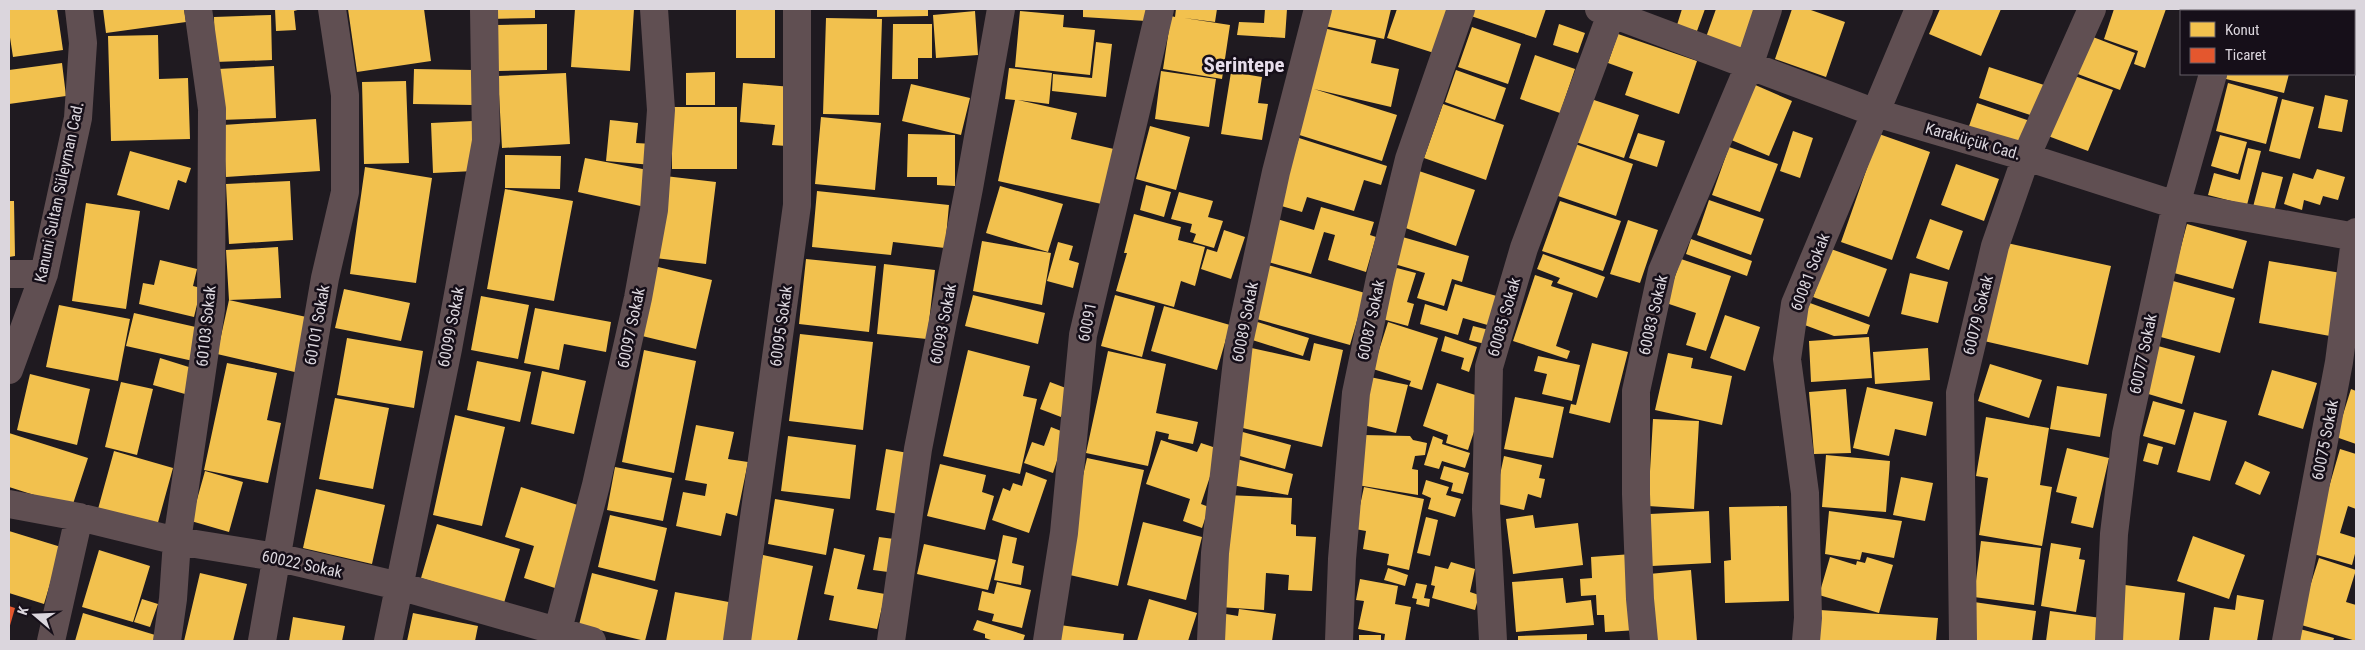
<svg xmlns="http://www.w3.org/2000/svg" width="2365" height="650" viewBox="0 0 2365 650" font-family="'Roboto Condensed',sans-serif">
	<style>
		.homes { fill: #f2c14e }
		.shops { fill: #e4572e }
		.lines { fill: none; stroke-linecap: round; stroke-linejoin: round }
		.minor { stroke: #604f52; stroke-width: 28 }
		.labels { text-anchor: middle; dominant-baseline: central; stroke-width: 5; stroke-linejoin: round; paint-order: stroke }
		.street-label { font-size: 16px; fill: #dbd6dd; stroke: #160f19 }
		.district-label { font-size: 21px; font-weight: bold; fill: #e7ddeb; stroke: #160f19 }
	</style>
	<rect width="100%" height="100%" fill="#1f1a20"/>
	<path class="homes" d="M9,9H57L63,50L13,57L9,31Z
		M103,9H184L186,22L106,33Z
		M275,9H301L294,11L296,30L276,31Z
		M348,9H424L431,61L357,72Z
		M488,9H535V18L489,19Z
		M575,9H634L630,71L571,67Z
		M736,9H775V58H736Z
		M877,9H928V16L877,17Z
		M1083,9H1147L1146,21L1083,17Z
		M1176,9H1217L1215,22L1184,18L1230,25L1222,79L1163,69L1171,16L1175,17Z
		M1265,9H1287L1285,38L1237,35L1239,22L1264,23Z
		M1329,9H1391L1384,39L1325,26Z
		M1397,9H1447L1434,53L1387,38Z
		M1471,9H1546L1536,38L1468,15Z
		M1682,9H1705L1697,31L1677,25Z
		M1716,9H1758L1743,53L1705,40Z
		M1792,9H1808L1845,22L1826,77L1775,59Z
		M1940,9H2001L1981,56L1929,34Z
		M2114,9H2166L2145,68L2134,64L2138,51L2104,39Z
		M2250,9H2303L2302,11H2250Z
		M975,11L978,55L936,58L933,15Z
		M1020,11L1064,15L1063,27L1095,30L1090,75L1015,67Z
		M271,15L272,60L215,62L214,17Z
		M826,18L882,19L879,115L823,114Z
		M547,24V70L498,71L497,25Z
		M893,24H932V58H918V79H892Z
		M1559,24L1585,33L1578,53L1553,45Z
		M1472,27L1521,44L1508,84L1458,67Z
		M1323,28L1376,40L1371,63L1399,69L1391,107L1314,89L1397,115L1382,161L1293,133Z
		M1618,34L1697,61L1679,114L1625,95L1633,72L1608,63Z
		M2085,34L2135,53L2120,90L2070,71Z
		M158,35L159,79L188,78L190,139L111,141L108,36Z
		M1096,42L1112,44L1106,97L1052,91L1053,74L1092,78Z
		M1535,55L1575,69L1560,113L1520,99Z
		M62,63L66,96L9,104V70Z
		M274,66L276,118L220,120L218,69Z
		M1989,67L2047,86L2036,117L1979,98Z
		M1009,68L1052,73L1049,104L1018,100L1077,113L1071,139L1118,150L1106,205L998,181L1015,100L1005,99Z
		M414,69L474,70L473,105L413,104Z
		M1456,70L1506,88L1495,120L1445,102Z
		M1161,71L1216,79L1209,127L1155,119Z
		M715,72V105H686V73Z
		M1231,72L1262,77L1258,103L1268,104L1262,140L1221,134Z
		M566,73L570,144L502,148L498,76Z
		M2227,74H2289L2284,93L2226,79Z
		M2072,75L2113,90L2088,151L2048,136Z
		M406,81L409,163L364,164L362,82Z
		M743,83L792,87L787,146L772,145L775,125L740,122Z
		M2228,83L2278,97L2266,144L2216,131Z
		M911,84L970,98L961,135L902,121Z
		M1753,84L1792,101L1769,156L1729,139Z
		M2325,95L2348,100L2342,132L2318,128Z
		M1591,99L1639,115L1624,158L1576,142Z
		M2282,99L2314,107L2300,159L2269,151Z
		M1977,103L2030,121L2020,150L1967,132Z
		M1443,104L1504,125L1486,180L1424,158Z
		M672,107H737V169H672Z
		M821,117L881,123L875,190L815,184Z
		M316,119L320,171L226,177L223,125Z
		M610,120L638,123L636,143L653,144L652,165L606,161Z
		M473,121L474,171L433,173L431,123Z
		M1150,126L1190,137L1176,190L1136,179Z
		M1793,131L1813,138L1800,178L1780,171Z
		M1638,133L1665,141L1657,167L1629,158Z
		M908,134L955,135V186L937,185V177H907Z
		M1879,134L1930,152L1892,260L1841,242Z
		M2220,135L2247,142L2238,174L2211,166Z
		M1299,138L1387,166L1381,185L1364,180L1354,211L1307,197L1302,212L1278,205Z
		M1575,144L1633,164L1616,216L1558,196Z
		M1729,147L1778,164L1760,212L1712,195Z
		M2248,148L2261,151L2247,205L2208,195L2214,173L2240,180Z
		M130,151L191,168L186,183L178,180L169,210L117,195Z
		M505,155L561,156L560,189L505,188Z
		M585,158L653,171L645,207L578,192Z
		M1956,164L1999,179L1984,221L1941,205Z
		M365,167L432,178L416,283L350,274Z
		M2317,169L2345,177L2338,200L2323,196L2320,205L2304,200L2302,210L2284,204L2293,173L2313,179Z
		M1419,171L1475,190L1456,246L1400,226Z
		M2262,172L2283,177L2274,212L2253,207Z
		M665,176L716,182L706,264L655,258Z
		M290,181L293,240L229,244L226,184Z
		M1146,185L1171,192L1164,217L1140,210Z
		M1000,186L1063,204L1048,252L986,233Z
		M505,189L573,201L554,301L487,289Z
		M817,191L949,205L945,248L893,242L891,255L812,247Z
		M1179,192L1213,201L1208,217L1223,221L1214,248L1193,242L1196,234L1190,232L1192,224L1171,219Z
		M1709,200L1764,219L1751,255L1697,235Z
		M9,201H14L15,256L9,257Z
		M1560,201L1621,221L1603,271L1542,251Z
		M86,203L140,211L126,309L72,301Z
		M1321,207L1374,222L1370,235L1376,237L1366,272L1328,260L1335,235L1324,232L1311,274L1265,261L1277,219L1314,230Z
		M1134,214L1181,227L1178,240L1205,247L1195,286L1181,281L1174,307L1116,291L1127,253H1124Z
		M1930,219L1963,231L1949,270L1916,258Z
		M1628,220L1658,230L1640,283L1610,274Z
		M2187,224L2247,241L2233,289L2174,273Z
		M1224,230L1245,237L1231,279L1201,269L1207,249L1217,252Z
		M1399,236L1469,256L1462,282L1452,279L1444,306L1417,298L1425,273L1391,263Z
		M1691,239L1752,261L1747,276L1686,254Z
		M982,241L1051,253L1042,305L973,291Z
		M1058,242L1073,246L1069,260L1079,263L1073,288L1047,281Z
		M2007,243L2111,266L2088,365L1984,341Z
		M278,247L281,298L229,300L311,318L299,373L217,354L229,300L226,250Z
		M1831,249L1887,269L1869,317L1813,297Z
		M1543,254L1605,277L1597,298L1557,283L1560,278L1537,269Z
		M806,259L876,266L869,332L799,324Z
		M1681,259L1731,276L1706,351L1686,345L1696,313L1666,303Z
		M160,260L197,269L193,286L201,288L194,317L139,304L143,283L154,285Z
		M2269,261L2341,273L2330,336L2259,323Z
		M884,264L935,270L927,339L877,334Z
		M1268,265L1365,293L1350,345L1253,318Z
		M654,266L712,280L696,349L638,335Z
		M1389,266L1416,273L1407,302L1414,304L1408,326L1375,317Z
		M1910,273L1948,282L1938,323L1901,314Z
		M1535,275L1553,281L1551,286L1573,293L1556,346L1570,351L1567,359L1513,341Z
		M2173,281L2235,298L2220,353L2157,336Z
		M1455,284L1500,297L1491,326L1463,318L1458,335L1420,324L1425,304L1447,311Z
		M344,289L410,303L401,341L335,328Z
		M973,295L1045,313L1038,344L965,326Z
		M1115,295L1155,306L1142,357L1101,346Z
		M481,296L529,305L518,359L471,350Z
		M1810,303L1870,325L1867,334L1834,336L1802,324Z
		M59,305L130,319L118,381L46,367Z
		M1164,306L1230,325L1217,370L1151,351Z
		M535,308L611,322L606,352L564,344L559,370L524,363Z
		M134,313L200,328L193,361L126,346Z
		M1725,315L1760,327L1745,371L1710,358Z
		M1251,320L1309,338L1303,356L1246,338Z
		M1388,322L1438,338L1422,390L1409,386L1411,381L1373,369Z
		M1473,326L1489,330L1485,344L1469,340Z
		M800,334L873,342L863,430L789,421Z
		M1445,336L1477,347L1469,372L1461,369L1464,358L1441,351Z
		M1869,337L1872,378L1811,382L1809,341Z
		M347,338L423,351L414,408L337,395Z
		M1314,343L1343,350L1322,447L1230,425L1247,347L1310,361Z
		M1592,343L1628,352L1610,423L1569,413L1571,404L1576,405Z
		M2158,346L2195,356L2182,404L2145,393Z
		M1928,348L1930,380L1875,384L1873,352Z
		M644,350L696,361L674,473L622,462Z
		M968,350L1030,366L1023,396L1037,399L1020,474L943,456Z
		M1108,351L1166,364L1156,413L1198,422L1193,444L1168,439L1169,434L1156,431L1148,466L1086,453Z
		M1668,353L1693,358L1691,368L1732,376L1722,425L1655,410Z
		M1538,356L1580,365L1572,401L1542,394L1547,374L1534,371Z
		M160,358L192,368L185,394L153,385Z
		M477,361L531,372L520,422L467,410Z
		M227,363L277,373L267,420L281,423L268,483L204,470Z
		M1990,364L2042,380L2029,418L1978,401Z
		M2272,370L2317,383L2303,429L2258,415Z
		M542,371L586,381L574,434L531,424Z
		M30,374L90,389L77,445L17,430Z
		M1370,377L1408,385L1396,433L1359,424Z
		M121,382L153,389L137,455L105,447Z
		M1050,382L1071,390L1061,417L1040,409Z
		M1437,383L1485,398L1468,450L1446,443L1448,435L1423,426Z
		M2057,386L2107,394L2100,437L2050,429Z
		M1867,387L1933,402L1926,436L1895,429L1889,456L1853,448Z
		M1846,389L1851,453L1814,454L1809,392Z
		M2351,389L2356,391V444L2336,437Z
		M1515,397L1564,407L1553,458L1504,449Z
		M335,398L389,408L373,489L319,479Z
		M2153,401L2185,410L2175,445L2143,436Z
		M2194,412L2227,421L2210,481L2177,472Z
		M455,415L505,427L482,526L433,515Z
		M1986,417L2049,428L2040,485L2052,487L2042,546L1979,535L1988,478L1976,476Z
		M1653,419L1699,421L1694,509L1648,506Z
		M696,425L734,432L728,459L748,462L737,516L726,513L721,536L676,526L683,492L705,496L707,484L685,480Z
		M1051,427L1066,433L1053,473L1024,463L1032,442L1044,446Z
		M1239,431L1291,445L1285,469L1233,454Z
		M9,433L88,458L72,507L9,487Z
		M1363,435L1410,436L1413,440L1427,443L1425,455L1415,456L1412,469L1418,470V495L1357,485Z
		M788,436L856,445L850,499L781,491Z
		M1433,436L1443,440L1442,444L1470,453L1465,468L1442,461L1439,469L1424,465Z
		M1161,440L1197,452L1201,443L1219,449L1201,504L1209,507L1202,528L1183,521L1190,499L1146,484Z
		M2148,443L2163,447L2158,465L2143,461Z
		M2067,448L2109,458L2093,528L2071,523L2077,497L2056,492Z
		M886,449L908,453L898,514L876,510Z
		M2340,449L2356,454V509L2348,506L2340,533L2356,538V550L2352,565L2310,553Z
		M114,451L173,468L157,526L98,509Z
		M1826,455L1890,461L1886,512L1822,507Z
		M1504,456L1542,465L1539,478L1545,479L1541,498L1528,494L1524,510L1494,503Z
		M1087,458L1144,470L1118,586L1061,573Z
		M1233,458L1293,474L1288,495L1226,484Z
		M2245,461L2270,472L2260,495L2235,484Z
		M940,464L986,475L982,492L994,496L985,530L927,516Z
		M1444,466L1469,473L1463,494L1451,491L1453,483L1440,479Z
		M615,467L672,478L663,521L607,510Z
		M205,471L243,482L229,532L191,521Z
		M1026,472L1047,480L1029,533L992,520L1003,488L1010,491L1013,483L1022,486Z
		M1901,477L1933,483L1925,521L1893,515Z
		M1426,480L1449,487L1446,495L1461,499L1455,517L1428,509L1431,498L1422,494Z
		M521,487L584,507L558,589L524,578L534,546L505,537Z
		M1364,487L1424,499L1409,570L1387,565L1389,554L1363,549L1366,531L1355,529Z
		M316,489L385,505L372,564L303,548Z
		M1226,495L1292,498L1291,524L1296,525V536L1316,537L1312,591L1288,590L1289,575L1266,573L1264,610L1220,607Z
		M775,499L834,509L826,555L768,544Z
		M1787,506L1789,601L1725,603L1724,561L1731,560L1729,507Z
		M1709,511L1711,563L1652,566L1650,514Z
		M1829,511L1902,521L1894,558L1862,552L1860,560L1825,554Z
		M610,515L667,528L655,581L598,567Z
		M1533,515L1535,528L1578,523L1583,565L1513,574L1506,519Z
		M1426,517L1438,520L1430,556L1417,553Z
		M1143,522L1202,537L1186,600L1127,585Z
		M437,524L520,549L504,603L421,578Z
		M9,531L61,547L44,604L9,593Z
		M1003,535L1017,538L1012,563L1024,566L1021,585L994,580Z
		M2193,536L2245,555L2229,599L2177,581Z
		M879,537L894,539L888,572L873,570Z
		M1981,541L2041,548L2034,605L1974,597Z
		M2051,543L2081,548L2079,559L2085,560L2076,612L2041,606Z
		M924,544L996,560L988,590L917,574Z
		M834,548L865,555L857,589L885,594L877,629L829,620L834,596L824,594Z
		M99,550L150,566L133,622L82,607Z
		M1632,554L1638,630L1605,632L1604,615H1597L1596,595L1581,596L1580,579L1592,578L1591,557Z
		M763,555L813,566L797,641H744Z
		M1830,557L1856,565L1857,561L1865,563L1867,557L1893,565L1879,613L1819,595Z
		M2319,558L2356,570L2346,602L2356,605V641L2298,624Z
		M1451,562L1475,569L1470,592L1479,595L1475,610L1432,598L1435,586L1431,585L1435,566L1448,569Z
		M1388,568L1408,575L1405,586L1384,580Z
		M1691,570L1697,641H1654L1649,574Z
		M200,573L247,584L233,641H184Z
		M592,573L658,590L645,641L579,625Z
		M1563,578L1566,603L1591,600L1594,625L1516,632L1512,582Z
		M1360,579L1398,586L1395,604L1411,607L1405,641H1384L1385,634L1358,629L1364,601L1356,600Z
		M997,582L1031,590L1022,628L992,621L994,614L978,610L982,591L994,594Z
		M1416,583L1427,585L1424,598L1430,599L1429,607L1416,604L1417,599L1412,598Z
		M2125,585L2185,593L2179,641H2117Z
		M675,592L734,603L727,641H666Z
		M2237,595L2264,600L2257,641H2209L2214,607L2235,610Z
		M142,599L158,604L150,627L134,622Z
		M1149,599L1197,613L1188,641H1137Z
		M1974,602L2036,611L2032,641H1968Z
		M1239,609L1276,614L1272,641H1216L1220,613L1238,616Z
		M1820,610L1938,618L1936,641H1817Z
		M2050,611L2101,618L2098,641H2046Z
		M83,613L165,638L164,641H75Z
		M413,613L478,626L475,641H407Z
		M293,617L345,626L342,641H289Z
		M977,620L1025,635L1023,641H994L985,638V634L973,630Z
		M1060,625L1124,634L1123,641H1057Z
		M2296,628L2334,638L2333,641H2292Z
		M1587,634V641H1518V636Z
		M1359,635H1381V641H1359Z"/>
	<path class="shops" d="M9,606L15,608L9,629Z"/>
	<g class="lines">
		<path class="minor" d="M1599,9L1876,113L2026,157L2176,205L2356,237
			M2231,11L2232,9
			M9,274H44
			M9,370L44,274L78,118L83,43L79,9
			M9,504L79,517L177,541L276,557L399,586L592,641
			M51,641L79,517
			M167,641L173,599L177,541L211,309L212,109L198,9
			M262,641L325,278L345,192V95L332,9
			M388,641L448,349L486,141L484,9
			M555,641L596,485L638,298L654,210L661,110L654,9
			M737,641L797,205V9
			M891,641L918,449L969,188L1001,9
			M1047,641L1064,533L1083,335L1160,9
			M1211,641L1215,553L1239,343L1276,172L1318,9
			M1339,641L1342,559L1356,393L1380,278L1409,159L1461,9
			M1493,641L1486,509L1489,367L1524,248L1613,9
			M1644,641L1640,599L1636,494V391L1662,271L1749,66L1768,9
			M1806,641L1808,618L1805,493L1787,359L1795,304L1919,9
			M1963,641L1960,393L1995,246L2026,157L2092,9
			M2109,641L2114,534L2126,434L2176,205L2213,74
			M2286,641L2339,362L2356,232"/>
	</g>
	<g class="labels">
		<g class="street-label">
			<text transform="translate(1973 141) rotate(16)">Karaküçük Cad.</text>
			<text transform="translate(59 192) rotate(-78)">Kanuni Sultan Süleyman Cad.</text>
			<text transform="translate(1810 272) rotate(-69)">60081 Sokak</text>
			<text transform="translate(1653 315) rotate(-77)">60083 Sokak</text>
			<text transform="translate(1978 315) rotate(-76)">60079 Sokak</text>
			<text transform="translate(1504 317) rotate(-74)">60085 Sokak</text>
			<text transform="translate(1371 320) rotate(-78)">60087 Sokak</text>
			<text transform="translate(1087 322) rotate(-79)">60091</text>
			<text transform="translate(1245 322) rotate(-79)">60089 Sokak</text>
			<text transform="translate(943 324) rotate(-79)">60093 Sokak</text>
			<text transform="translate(317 325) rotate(-80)">60101 Sokak</text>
			<text transform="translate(206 326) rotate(-84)">60103 Sokak</text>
			<text transform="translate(781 326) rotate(-82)">60095 Sokak</text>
			<text transform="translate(451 327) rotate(-79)">60099 Sokak</text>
			<text transform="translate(631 328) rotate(-78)">60097 Sokak</text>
			<text transform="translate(2143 354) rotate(-78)">60077 Sokak</text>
			<text transform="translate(2325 440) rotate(-79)">60075 Sokak</text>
			<text transform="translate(302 564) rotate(12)">60022 Sokak</text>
		</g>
		<g class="district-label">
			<text x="1244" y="65">Serintepe</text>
		</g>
	</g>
	<rect width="2365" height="650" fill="none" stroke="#dbd6dd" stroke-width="20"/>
	<rect x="2180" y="10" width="175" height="65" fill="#160f19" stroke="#655f67"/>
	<rect x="2190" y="22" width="25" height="15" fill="#f2c14e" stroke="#655f67"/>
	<text x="2225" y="35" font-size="15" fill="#dbd6dd">Konut</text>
	<rect x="2190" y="48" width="25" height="15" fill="#e4572e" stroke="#655f67"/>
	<text x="2225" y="60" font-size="15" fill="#dbd6dd">Ticaret</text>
	<g transform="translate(35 615) rotate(289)" stroke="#160f19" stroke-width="4" paint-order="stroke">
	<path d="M0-4L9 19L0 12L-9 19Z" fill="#dbd6dd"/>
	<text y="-8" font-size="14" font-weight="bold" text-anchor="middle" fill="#dbd6dd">K</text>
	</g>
</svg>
